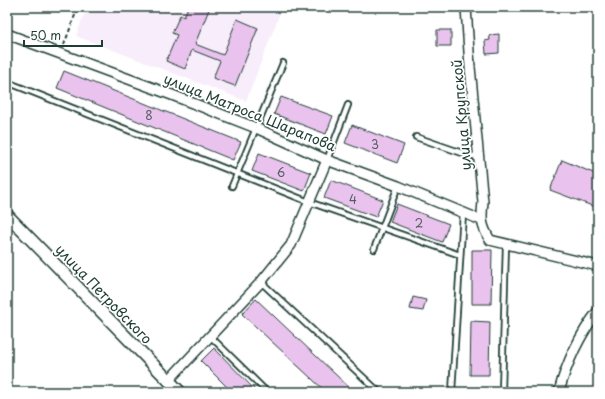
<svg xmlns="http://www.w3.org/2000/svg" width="605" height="399" viewBox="0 0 605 399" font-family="'Playpen Sans',sans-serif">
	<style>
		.built { fill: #f8edfa }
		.building { fill: #e9c3ed; stroke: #1f3d34 }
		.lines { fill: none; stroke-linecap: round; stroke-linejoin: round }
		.service-casing { stroke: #1f3d34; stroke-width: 8 }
		.minor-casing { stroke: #1f3d34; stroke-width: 12 }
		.tertiary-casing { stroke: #1f3d34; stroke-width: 14 }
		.path { stroke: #1f3d34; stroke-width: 2; stroke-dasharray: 4 3; stroke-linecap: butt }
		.service { stroke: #fff; stroke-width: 4.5 }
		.minor { stroke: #fff; stroke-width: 9 }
		.tertiary { stroke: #fff; stroke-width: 11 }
		.labels { text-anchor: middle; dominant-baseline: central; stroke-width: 3.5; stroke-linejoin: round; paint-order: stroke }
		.number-label { font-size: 12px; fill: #525e62 }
		.street-label { font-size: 14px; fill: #1f3d34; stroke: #fff }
	</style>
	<rect width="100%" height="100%" fill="#fff"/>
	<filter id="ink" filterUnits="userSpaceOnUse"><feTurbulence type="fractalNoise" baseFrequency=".025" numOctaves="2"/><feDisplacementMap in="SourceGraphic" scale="8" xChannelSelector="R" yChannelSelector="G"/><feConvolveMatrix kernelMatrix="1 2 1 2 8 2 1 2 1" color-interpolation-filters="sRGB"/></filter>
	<g filter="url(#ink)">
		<path class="built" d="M87,7H279L282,8L246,101L76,36Z"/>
		<path class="building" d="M188,7H210L195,44L223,55L237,19L258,28L235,86L213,78L220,61L192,50L185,69L166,61L177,35L172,33L180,15L184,17Z
			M437,30H451V46H437Z
			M499,34V53L486,54L485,41L490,40L489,35Z
			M64,71L241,142L233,160L57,88Z
			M281,97L333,116L326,134L274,114Z
			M352,125L404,145L397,163L345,143Z
			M259,153L311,173L304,191L252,171Z
			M562,160L598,175V199L595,207L550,190Z
			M331,180L383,200L376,217L324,198Z
			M397,204L449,224L442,242L390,222Z
			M472,250H492L491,304H472Z
			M413,297L426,300L423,311L410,309Z
			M256,299L354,392H326L242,314Z
			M471,321L490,322L489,375H470Z
			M214,348L257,392H232L201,361Z"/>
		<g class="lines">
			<g class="service-casing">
				<path id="service" d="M7,82L309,202L460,255
					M416,137L468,155L479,157
					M327,160L348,105
					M232,186L283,63
					M374,249L398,186
					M261,282L379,392
					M210,336L267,392
					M452,392L463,213
					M502,392L506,244"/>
			</g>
			<g class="minor-casing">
				<path id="minor" d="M466,7L470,67L483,202C481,219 481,225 490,240L598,266
					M7,34L172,95L256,128L327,160L398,186L481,220
					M168,381L261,282L291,245L327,160
					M559,392C567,361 579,336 598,311"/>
			</g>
			<g class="tertiary-casing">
				<path id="tertiary" d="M7,215L180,392"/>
			</g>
			<path class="path" d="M64,45L78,7"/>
			<use href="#service" class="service"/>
			<use href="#minor" class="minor"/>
			<use href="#tertiary" class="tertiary"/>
		</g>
	</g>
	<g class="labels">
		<g class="number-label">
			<text x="149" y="115">8</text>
			<text x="375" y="144">3</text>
			<text x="281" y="172">6</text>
			<text x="353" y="199">4</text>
			<text x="419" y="223">2</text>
		</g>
		<g class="street-label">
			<text transform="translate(250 112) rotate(22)">улица Матроса Шарапова</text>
			<text transform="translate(461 115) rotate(-95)">улица Крупской</text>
			<text transform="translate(104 294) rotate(46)">улица Петровского</text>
		</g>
	</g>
	<rect width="605" height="399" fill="none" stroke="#fff" stroke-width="24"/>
	<rect x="12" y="12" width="581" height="375" fill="none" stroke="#1f3d34" stroke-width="1.5" filter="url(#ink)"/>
	<path d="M24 40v6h78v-6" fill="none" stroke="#1f3d34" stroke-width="2"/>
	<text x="30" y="40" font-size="12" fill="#1f3d34" stroke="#ffffff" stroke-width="3" paint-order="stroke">50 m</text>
</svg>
